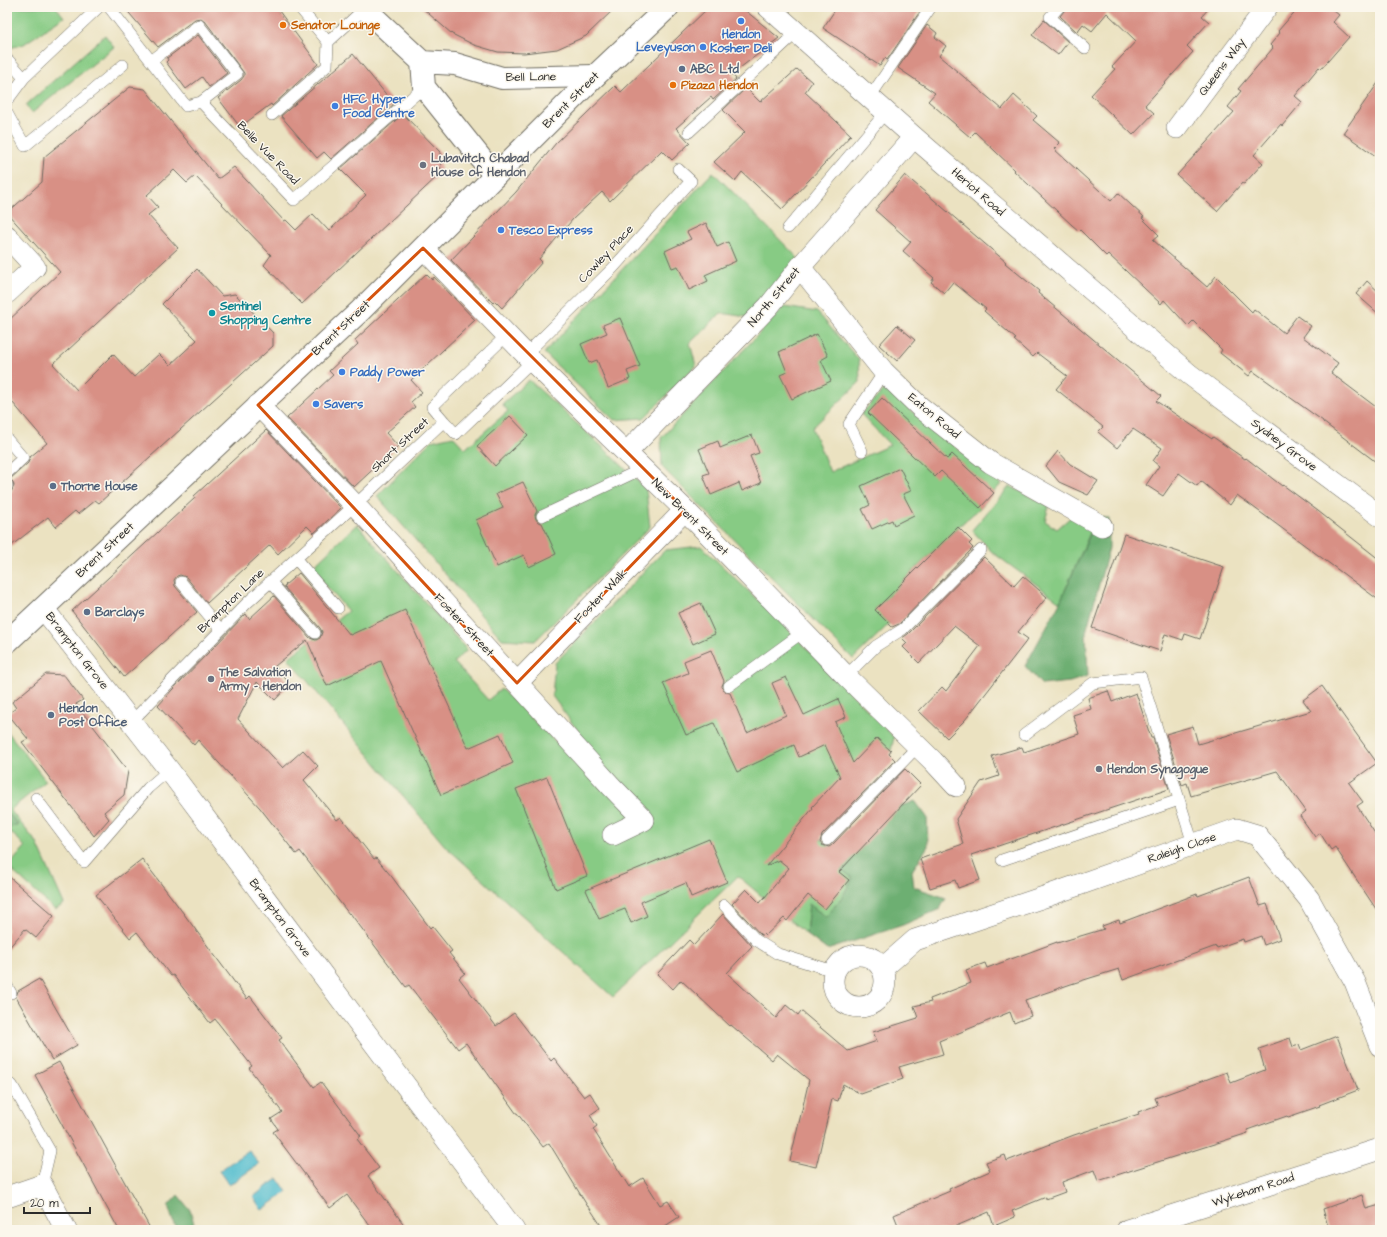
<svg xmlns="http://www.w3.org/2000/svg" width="1387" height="1237" viewBox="0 0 1387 1237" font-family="'Architects Daughter',sans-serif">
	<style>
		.green { fill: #87cb84; stroke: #597b58 }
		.forest { fill: #6daf72; stroke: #4c6d4e }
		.water { fill: #52bdce; stroke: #3e747c }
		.building { fill: #d89085 }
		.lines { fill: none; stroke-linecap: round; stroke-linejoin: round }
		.service-casing { stroke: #6e6b60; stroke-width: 12 }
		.minor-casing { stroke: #6e6b60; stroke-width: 22 }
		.tertiary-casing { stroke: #6e6b60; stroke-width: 24 }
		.primary-casing { stroke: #6e6b60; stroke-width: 24 }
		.service { stroke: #fff; stroke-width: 11 }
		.minor { stroke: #fff; stroke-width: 21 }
		.tertiary { stroke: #fff; stroke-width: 22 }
		.primary { stroke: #fff; stroke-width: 22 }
		.marked { fill: none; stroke: #d5540f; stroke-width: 3; stroke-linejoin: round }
		.shop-dot { fill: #3f7fe0; stroke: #fbf7ec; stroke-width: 1.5 }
		.food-dot { fill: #e8710a; stroke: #fbf7ec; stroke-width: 1.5 }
		.service-dot { fill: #5c6f8a; stroke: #fbf7ec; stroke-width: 1.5 }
		.worship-dot { fill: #6b7280; stroke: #fbf7ec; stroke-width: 1.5 }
		.culture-dot { fill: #0f9aa8; stroke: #fbf7ec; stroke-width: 1.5 }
		.labels { text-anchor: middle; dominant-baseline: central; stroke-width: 3; stroke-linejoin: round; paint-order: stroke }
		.food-label { font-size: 12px; font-weight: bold; fill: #c56008; stroke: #fbf7ec; text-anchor: start }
		.shop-label { font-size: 12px; font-weight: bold; fill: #366cbe; stroke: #fbf7ec; text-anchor: start }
		.street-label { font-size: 12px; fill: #2b2b2b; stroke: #fbf7ec }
		.service-label { font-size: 12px; font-weight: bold; fill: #4e5e75; stroke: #fbf7ec; text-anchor: start }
		.worship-label { font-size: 12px; font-weight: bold; fill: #5b616d; stroke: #fbf7ec; text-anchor: start }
		.culture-label { font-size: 12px; font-weight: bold; fill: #0d838f; stroke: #fbf7ec; text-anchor: start }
	</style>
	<rect width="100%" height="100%" fill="#fbf7ec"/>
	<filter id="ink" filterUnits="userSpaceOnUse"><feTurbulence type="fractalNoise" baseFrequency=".025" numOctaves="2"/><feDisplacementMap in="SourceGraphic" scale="8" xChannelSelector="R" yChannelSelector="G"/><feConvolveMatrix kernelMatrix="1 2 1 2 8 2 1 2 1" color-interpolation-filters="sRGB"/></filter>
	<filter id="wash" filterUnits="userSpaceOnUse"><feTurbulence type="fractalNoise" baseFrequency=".012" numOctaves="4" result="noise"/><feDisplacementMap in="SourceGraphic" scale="16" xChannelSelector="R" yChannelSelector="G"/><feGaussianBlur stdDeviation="0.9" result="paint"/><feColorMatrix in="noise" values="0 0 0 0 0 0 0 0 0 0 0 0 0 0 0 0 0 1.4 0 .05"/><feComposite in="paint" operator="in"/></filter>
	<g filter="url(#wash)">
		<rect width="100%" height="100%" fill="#ebe2c1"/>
		<path class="green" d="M7,7H56L64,17L24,44L7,49Z
			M105,35L114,47L32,113L26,105Z
			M713,172L798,258L746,317L721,313L690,343L696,366L644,418L614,420L544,353Z
			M784,307L817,312L859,360L860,382L812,428L830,472L890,445L861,414L885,389L1001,484L980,508L958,527L875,609L889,624L853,659L662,467L661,438Z
			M529,380L607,451L646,489L650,527L535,641L502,639L377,496L431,441L453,436L465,449L508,411L502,404Z
			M1010,486L1049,506L1045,521L1057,529L1073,515L1093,526L1060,602L992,552L972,530Z
			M357,524L467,650L454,662L488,700L501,689L577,762L592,750L552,696L555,663L665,550L701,546L778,619L894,737L891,751L826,820L816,834L835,852L839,868L853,878L842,897L826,917L809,904L806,934L738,876L613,997L445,846L288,658L348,611L311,568Z
			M7,731L46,781L10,810L37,843L64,904L55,910L8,867L25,847L20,841L7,829L18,824L7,812Z"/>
		<path class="forest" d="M1098,516L1109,519V548L1086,632L1088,676L1070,682L1042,685L1025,666L1060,602Z
			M915,801L927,817L928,846L912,871L914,887L946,898L940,909L903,925L827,950L806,934L809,904L826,917L842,897L853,878L839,868L888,811Z
			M7,812L18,824L7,829Z
			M178,1195L190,1210L196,1230H176L168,1206Z"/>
		<path class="water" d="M249,1150L259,1164L229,1185L219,1171Z
			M278,1178L287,1192L262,1210L253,1197Z"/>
		<g id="blocks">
			<path class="building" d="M124,7H276L318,64L272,106L271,104L240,127L218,98L241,80L244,76V73L205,21L201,18L195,19L158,47Z
				M421,7H616L586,36L557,49L524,53L498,52L474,45L452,34Z
				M709,7H741L779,38L732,74L736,79L713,100L711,97L676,128L690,143L672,160L662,150L610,201L602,192L573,219L539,259L542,262L502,308L495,301L493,303L451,260L516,192L556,143L615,86L621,92Z
				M837,7H923L887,60L885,58L880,66L823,28Z
				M1066,7H1210L1202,16L1209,22L1187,46L1193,52L1145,105L1154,113L1133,135L1091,95L1115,69L1112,67L1136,41L1107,13L1092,31L1083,24L1077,32L1060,16L1064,11Z
				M1299,7H1329L1339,15L1333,22L1349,37L1321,69L1319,67L1295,96L1302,102L1282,126L1281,124L1254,155L1263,163L1244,184L1242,183L1217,211L1177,175L1234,112L1228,107L1241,91L1238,89L1273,48L1270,45L1280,33L1278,31Z
				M1044,20L1068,42L1058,55L1032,35Z
				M927,25L937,33L935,37L946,46L939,56L1002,109L1014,95L1037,116L1033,120L1060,143L1054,149L1111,201L1118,193L1144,217L1142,218L1159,235L1153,240L1207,287L1216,276L1252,312L1254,309L1284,333L1297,316L1311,326L1303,337L1338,363L1331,373L1380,410V465L1323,422V421L1253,371L1249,376L1220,353L1222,350L1193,321L1188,326L1164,300L1161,304L1108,254L1106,256L1080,230L1079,231L1072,225L1014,171L1015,170L975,132L970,137L928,101L935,93L898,68Z
				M198,35L227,73L209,87L202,77L186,89L166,62L168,60L167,58Z
				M353,54L394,104L331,159L324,152L317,158L281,116Z
				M797,69L812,82L805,92L851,135L782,209L742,172L735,181L714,162L745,132L723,110L746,88L760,102Z
				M1380,80V159L1343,133Z
				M130,87L145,89L218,179L234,167L284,221L286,220L296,230L313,214L329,231L366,195L340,169L403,114L440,152L441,173L302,304L264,265L271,255L195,176L187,183L174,170L147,195L158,207L148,215L178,248L53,364L77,390L113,354L134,377L159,354L170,365L197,340L162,304L197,269L222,296L235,294L273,333V346L99,503L95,500L78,514L75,511L56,527L48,517L7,549V493L11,492L14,486L13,482L10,479L28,463L30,457L47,443L7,396V322L60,272L7,213L42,182L44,157Z
				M905,175L1006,262L1005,263L1039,291L1038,293L1161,396L1156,401L1212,439L1213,437L1245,459L1246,458L1282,486L1283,485L1318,511L1380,560V601L1237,495L1230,505L1201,481L1197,486L1179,473L1163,496L1146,485L1159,466L1153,461L1162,448L1133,429L1117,448L1098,432L1103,427L1056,389L1067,376L1037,353L1033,357L1014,340L1016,339L984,311L986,309L953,282L944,293L931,282L934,278L903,251L911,242L875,210Z
				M706,223L717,247L728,242L736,261L705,275L708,281L689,290L678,266L672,268L665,251L691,239L687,232Z
				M426,274L432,280L434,277L475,320L411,380L422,392L411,402L415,407L386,433L398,446L354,487L287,418L333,375L329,371L358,344L355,340Z
				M1367,281L1380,293V315L1356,294Z
				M620,318L640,366L627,371L630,379L608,388L597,360L589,363L581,344L607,333L603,325Z
				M897,325L915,340L897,361L879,345Z
				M817,334L828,356L821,360L831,381L792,399L780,375L787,372L779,352Z
				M882,398L947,459L952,454L994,493L980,508L941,471L935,477L868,413Z
				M510,416L528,435L495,466L477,446Z
				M266,430L341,508L314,533L307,526L278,554L270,545L207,603L186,577L180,575L177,576L174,580L175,586L197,612L124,677L72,611L195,498L194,496Z
				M752,435L759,453L750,456L761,483L742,491L739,483L711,495L703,475L709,473L699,449L718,441L720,448Z
				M1058,451L1070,464L1098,481L1088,495L1059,482L1046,466Z
				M900,468L911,491L903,494L914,515L894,525L892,520L872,529L862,509L870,505L861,486Z
				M523,482L537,511L535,515L536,519L538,522L542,523L556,554L529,567L524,555L497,567L476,520L503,508L496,494Z
				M958,527L972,541L969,544L973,548L899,624L892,627L875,610Z
				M1124,534L1224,567L1200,639L1185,634L1183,640L1165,634L1160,651L1092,628Z
				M984,557L1014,586L1023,576L1047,597L1018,632L1028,639L965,720L947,738L919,711L942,687L946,691L980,646L954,626L919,663L903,647L907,643L902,638L908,634Z
				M299,573L350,635L405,610L468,748L500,734L513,763L441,795L381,661L327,686L307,640L275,666L290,684L275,700L257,682L238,719L283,768L303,750L318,766L304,780L337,820L341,817L374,859L376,858L392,877L430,928L432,926L452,951L449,953L465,973L459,978L496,1026L514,1013L551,1061L554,1058L584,1097L590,1093L600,1108L590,1115L597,1126L593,1129L629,1187L643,1178L660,1205L668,1201L679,1217L659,1230H604L589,1207H588L549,1143L543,1147L517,1113H516L466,1043L458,1049L409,985L406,987L350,913L349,914L300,851L296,854L260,808L198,740L194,745L158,706L172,690L246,614L249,619L274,596L310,638L316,640L320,638L322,632L320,628L284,587L286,586L285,585Z
				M701,603L715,634L693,644L678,613Z
				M711,650L724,681L722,686L723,690L726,692L730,693L747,733L786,715L772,683L786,677L804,715L838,699L846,717L835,722L853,763L877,738L891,751L889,754L895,760L822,835L820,842L822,845L829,847L832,845L905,769L921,785L839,872L849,880L825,909L808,895L787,921L784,918L765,936L763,934L762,935H761L732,904L746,889L760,903L789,868L779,860L766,866L813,808L812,807L840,777L825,745L799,757L794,745L737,772L714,723L686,735L663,683L688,673L684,661Z
				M46,674L64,675L83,700L76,704L128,771L124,795L104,812L109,819L94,836L22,742L28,739L8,714L16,708L12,702Z
				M1322,686L1377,763L1349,783L1363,802L1357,806L1380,841V915L1335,847L1331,850L1320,833L1315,837L1300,816L1306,811L1277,771L1191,796L1187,783L1182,785L1166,734L1193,726L1198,744L1311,711L1303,700Z
				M1108,691L1112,702L1136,693L1151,738H1153L1169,789L971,855L980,880L958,888L955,880L930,888L920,859L963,844L956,819L981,782L999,776L992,756L1022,747L1024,752L1079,734L1073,715L1091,709L1088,698Z
				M547,777L587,876L556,889L516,789Z
				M709,839L727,882L691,897L686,883L641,902L647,916L631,923L625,909L599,919L586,890Z
				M142,859L175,902L247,999L250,996L282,1038L279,1040L314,1087L321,1082L361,1136L357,1139L379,1168L368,1176L408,1230H373L347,1195L330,1208L273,1132L278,1129L271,1119L282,1112L249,1068L252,1066L215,1019L210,1023L173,975L171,976L137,932L130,938L96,895Z
				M7,875L54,916L36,938L25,929L7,950Z
				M1249,877L1260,906L1267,904L1280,939L1264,945L1261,936L1244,942L1243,939L1217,948L1216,946L1123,980L1119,969L1071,984L1025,1000L1031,1016L1014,1023L1010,1012L939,1041L943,1054L899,1067L903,1079L861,1094L843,1084L838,1101L832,1099L816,1167L790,1161L809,1080L777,1054L772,1060L731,1025L730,1026L681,980L673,989L657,974L689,940L694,945L723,914L752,946L727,973L776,1018L786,1005L798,1015L801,1011L848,1051L877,1041L873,1032L918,1018L914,1006L931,1002L930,999L971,983L966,970L985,963L987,968L1057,942V943L1104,929L1102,926L1119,920L1120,923L1197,894L1198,896Z
				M39,979L77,1045L52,1060L16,997L18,991Z
				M1337,1036L1358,1090L1319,1105L1320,1106L1288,1117L1287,1116L1247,1130L1248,1133L1214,1144L1098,1181L1094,1170L1062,1182L1065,1192L1046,1199V1197L1012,1211L1015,1217L994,1226L989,1212L947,1230H900L894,1215L950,1191L949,1189L990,1171L986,1162L1005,1155L1007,1161L1074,1135L1139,1114L1138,1112L1158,1105L1155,1098L1227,1072L1231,1083L1265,1070L1259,1049L1290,1038L1293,1047L1299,1045L1301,1050Z
				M59,1062L130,1192L151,1230H119L35,1075Z
				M1362,1195L1366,1209L1380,1205V1230H1329L1323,1209Z"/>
		</g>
	</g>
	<g filter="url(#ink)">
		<use href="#blocks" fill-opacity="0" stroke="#6e6b60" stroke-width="1"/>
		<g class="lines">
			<g class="service-casing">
				<path id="service" d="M109,7L186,106L201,102L294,200L424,87
					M1059,7L1050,17L1085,48
					M328,42L364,9
					M151,61L199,25L237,74L201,102
					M7,62L9,61L24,78
					M870,97L931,7
					M7,101L24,78L99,7
					M7,113L25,146L123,65
					M272,115L327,66L328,42L299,7
					M689,132L797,32
					M788,228L886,112
					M526,354L613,268L691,181L678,169
					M444,421L432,407L507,335
					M7,439L23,458L7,473
					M862,451L849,424L884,372
					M7,485V486
					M542,516L642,469
					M296,559L338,608
					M270,581L315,633
					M181,582L220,629
					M846,676L876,646L903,629L981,550
					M729,686L803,632
					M132,721L247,603L355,505L444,421L456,434L532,361
					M1024,735L1093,683L1141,677L1193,844
					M36,798L84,862L148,788L169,770
					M827,840L918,746
					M1002,860L1179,800
					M724,905L756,940L778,954L834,971
					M7,986L11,993
					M12,1085L50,1151L42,1185"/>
			</g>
			<g class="minor-casing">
				<path id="minor" d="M768,7L914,137L1189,374L1380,516
					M1177,128L1267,7
					M7,236L35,267L7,293
					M423,248L532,361L685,510L846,676L933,761L956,786
					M800,267L884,372L920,407L991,463L1102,526
					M258,405L355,505L611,786L644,820L613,835
					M627,452L769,306L800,267L914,137
					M43,608L169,770L514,1230
					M517,683L685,510
					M833 981a26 26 0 1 1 52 0a26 26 0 1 1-52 0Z
					M883,968L915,940L1047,896L1237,829L1257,835L1309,899L1355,982L1380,1046
					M7,1197L42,1185L66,1230
					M1127,1230L1380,1149"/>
			</g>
			<g class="tertiary-casing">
				<path id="tertiary" d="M363,7L422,62L455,64L502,78L595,76
					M422,62L424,87L495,176"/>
			</g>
			<g class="primary-casing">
				<path id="primary" d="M7,642L360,311L595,76L668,7"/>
			</g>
			<use href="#service" class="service"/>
			<use href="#minor" class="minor"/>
			<use href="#tertiary" class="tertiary"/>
			<use href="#primary" class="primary"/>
		</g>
	</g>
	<path class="marked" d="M423,248L685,510L517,683L258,405Z"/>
	<g class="shop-dot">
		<circle cx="741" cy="21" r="4"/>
		<circle cx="703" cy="47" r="4"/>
		<circle cx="335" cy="106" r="4"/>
		<circle cx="501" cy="230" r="4"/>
		<circle cx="342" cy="372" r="4"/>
		<circle cx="316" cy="404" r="4"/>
	</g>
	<g class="food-dot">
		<circle cx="283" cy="25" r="4"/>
		<circle cx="673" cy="85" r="4"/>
	</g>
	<g class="service-dot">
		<circle cx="682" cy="69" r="4"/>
		<circle cx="53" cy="486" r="4"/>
		<circle cx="87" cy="612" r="4"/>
		<circle cx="51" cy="715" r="4"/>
	</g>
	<g class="worship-dot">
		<circle cx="423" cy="165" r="4"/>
		<circle cx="211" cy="679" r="4"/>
		<circle cx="1099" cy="769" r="4"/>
	</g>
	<circle class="culture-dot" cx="212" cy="313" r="4"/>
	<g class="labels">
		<g class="food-label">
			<text x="291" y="25">Senator Lounge</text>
			<text x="681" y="85">Pizaza Hendon</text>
		</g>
		<g class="shop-label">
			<text x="741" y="34" text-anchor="middle">Hendon<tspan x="741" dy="14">Kosher Deli</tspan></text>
			<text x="695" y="47" text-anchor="end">Leveyuson</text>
			<text x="343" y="99">HFC Hyper<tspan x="343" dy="14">Food Centre</tspan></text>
			<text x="509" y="230">Tesco Express</text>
			<text x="350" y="372">Paddy Power</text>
			<text x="324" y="404">Savers</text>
		</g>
		<g class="street-label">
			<text transform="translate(1222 67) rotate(-53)">Queens Way</text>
			<text transform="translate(531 77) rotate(-1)">Bell Lane</text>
			<text transform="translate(571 100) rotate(-45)">Brent Street</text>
			<text transform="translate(268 153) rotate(46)">Belle Vue Road</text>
			<text transform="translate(978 192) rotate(41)">Heriot Road</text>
			<text transform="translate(606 254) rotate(-47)">Cowley Place</text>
			<text transform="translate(774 297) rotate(-50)">North Street</text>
			<text transform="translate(341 328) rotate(-43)">Brent Street</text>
			<text transform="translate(934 416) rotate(40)">Eaton Road</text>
			<text transform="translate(400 445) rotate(-43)">Short Street</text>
			<text transform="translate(1284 445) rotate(37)">Sydney Grove</text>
			<text transform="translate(690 517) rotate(45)">New Brent Street</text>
			<text transform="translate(105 550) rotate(-43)">Brent Street</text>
			<text transform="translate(601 596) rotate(-46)">Foster Walk</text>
			<text transform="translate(231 601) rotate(-44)">Brampton Lane</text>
			<text transform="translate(464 625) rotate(47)">Foster Street</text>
			<text transform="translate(77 651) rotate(52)">Brampton Grove</text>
			<text transform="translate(1182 848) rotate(-19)">Raleigh Close</text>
			<text transform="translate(280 918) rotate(53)">Brampton Grove</text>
			<text transform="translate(1253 1190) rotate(-18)">Wykeham Road</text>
		</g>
		<g class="service-label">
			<text x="690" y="69">ABC Ltd</text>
			<text x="61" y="486">Thorne House</text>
			<text x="95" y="612">Barclays</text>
			<text x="59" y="708">Hendon<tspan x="59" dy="14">Post Office</tspan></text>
		</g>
		<g class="worship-label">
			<text x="431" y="158">Lubavitch Chabad<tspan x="431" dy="14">House of Hendon</tspan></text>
			<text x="219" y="672">The Salvation<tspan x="219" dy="14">Army - Hendon</tspan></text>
			<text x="1107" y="769">Hendon Synagogue</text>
		</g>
		<g class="culture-label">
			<text x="220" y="306">Sentinel<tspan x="220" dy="14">Shopping Centre</tspan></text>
		</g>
	</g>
	<rect width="1387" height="1237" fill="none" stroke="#fbf7ec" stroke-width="24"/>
	<path d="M24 1207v6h66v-6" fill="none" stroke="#2b2b2b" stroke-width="2"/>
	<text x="30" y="1207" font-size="12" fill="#2b2b2b" stroke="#fbf7ec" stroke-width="3" paint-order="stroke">20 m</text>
</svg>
